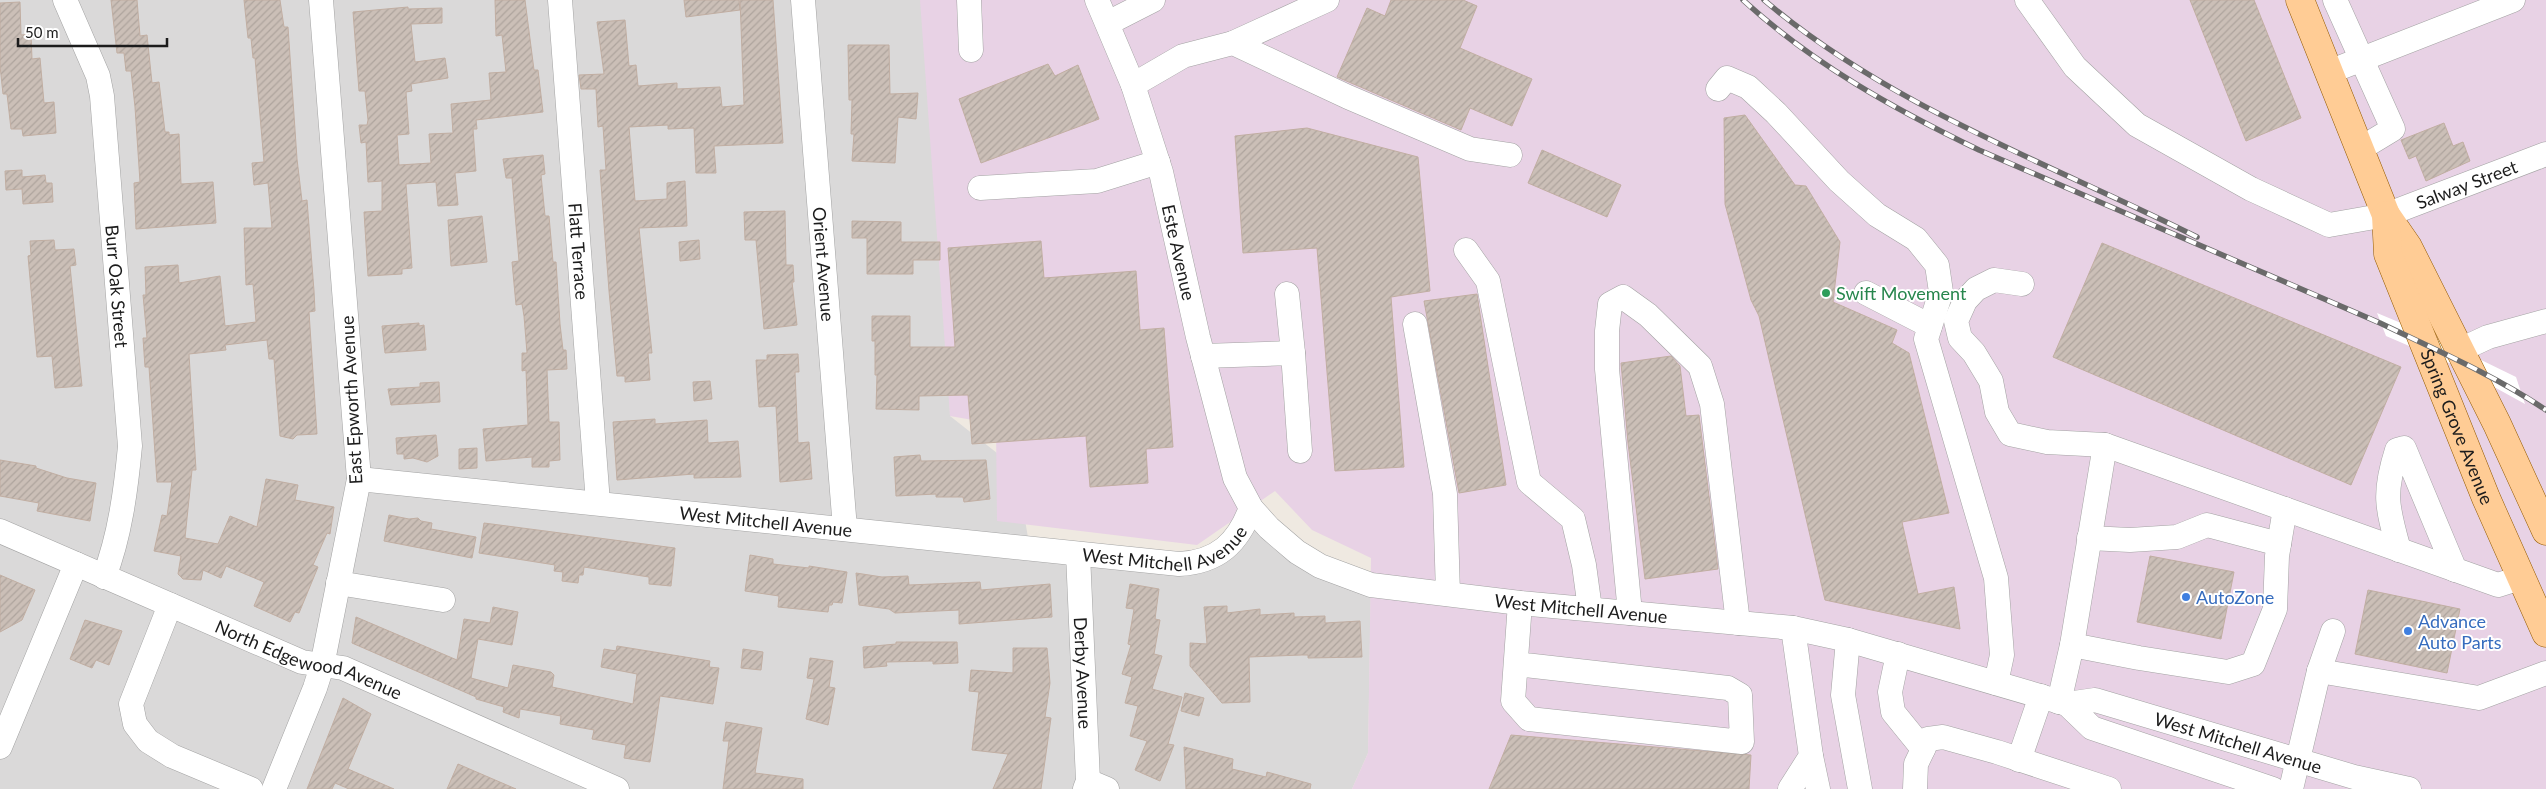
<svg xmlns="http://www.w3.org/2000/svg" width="2546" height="789" viewBox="0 0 2546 789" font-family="Lato,sans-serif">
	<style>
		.residential { fill: #dad9d9 }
		.industrial { fill: #e8d2e5 }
		.pier { fill: #fff }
		.building { fill: url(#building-hatch); stroke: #c1aea2 }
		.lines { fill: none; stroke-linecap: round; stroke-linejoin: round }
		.minor-casing { stroke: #a3a3a3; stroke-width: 25 }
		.major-casing { stroke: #945b00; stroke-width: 29 }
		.minor { stroke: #fff; stroke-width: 24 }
		.major { stroke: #ffcc95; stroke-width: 28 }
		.rail-casing { stroke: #6a6a6a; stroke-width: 5.5 }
		.rail { stroke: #fff; stroke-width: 4; stroke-dasharray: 11; stroke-linecap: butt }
		.leisure-dot { fill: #2e9e5b; stroke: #fff; stroke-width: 2 }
		.shop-dot { fill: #3f7fe0; stroke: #fff; stroke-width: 2 }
		.labels { text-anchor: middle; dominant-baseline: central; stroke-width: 4; stroke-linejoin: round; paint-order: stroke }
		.street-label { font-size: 18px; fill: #1c1c1c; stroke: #fff }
		.leisure-label { font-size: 18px; fill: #27864d; stroke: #fff; text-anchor: start }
		.shop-label { font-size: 18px; fill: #366cbe; stroke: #fff; text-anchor: start }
	</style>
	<defs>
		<pattern id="building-hatch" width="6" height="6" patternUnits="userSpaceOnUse" patternTransform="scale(1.25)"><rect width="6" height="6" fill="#cbbfb7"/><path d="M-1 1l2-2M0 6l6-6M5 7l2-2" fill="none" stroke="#aea49d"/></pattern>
	</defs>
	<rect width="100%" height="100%" fill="#efe9e1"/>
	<path class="residential" d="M0,0H942L950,416L1016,468L1030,549L1179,564L1244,527L1269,528L1371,585L1368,753L1352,789H0Z"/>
	<path class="industrial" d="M920,0H2546V789H1352L1368,753L1371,558L1312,530L1275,491L1197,545L997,521L996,424L950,416Z"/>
	<path class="pier" d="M2377,313L2432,336L2516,377L2525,404L2456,366L2386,336Z"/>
	<path class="building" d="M111,0H137L140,36L147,35L152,83L159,82L165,132H169V135L179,134L181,184L213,182L216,223L136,229L134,183L140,182L135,107L131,71H126L124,53H117Z
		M244,0H280L284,27H288L297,159L302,201L307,200L314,291L315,311L309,312L317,434L297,435L293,439L280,436L274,359H269L267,340L225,345L226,350L189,354L196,470H192L185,538L218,544L230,516L257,527L266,479L298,485L295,500L334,507L330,534L327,533L313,565L318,567L299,613L295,612L290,622L254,606L264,582L226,566L221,578L203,570L201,580L183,579L178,574L181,556L154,551L162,515L167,516L172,482H157L149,367H145L143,338H147L143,295H146L145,267L178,265L179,283L220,276L225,326L256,322L253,284L246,285L244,228H272L268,183L254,185L252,163L264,162L255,58H253L251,38H248Z
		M495,0H525L534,70H538L543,112L476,120L477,129H473L476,171L455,173L458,205L438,206L436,182L406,184L412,268L402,269V274L368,276L364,212L382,211V181L368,182L366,142L361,143L359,125H367L368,120L365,91H359L353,12L408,7V9L442,8V23L411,24L415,62L445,58L448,78L411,84L412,91L406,92L409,134L397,135L399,165L431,163L429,134L453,133L451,104L491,100L489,73L506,72L502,35L496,36Z
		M684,0H739L740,10L686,17Z
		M740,0H773L783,143L714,146L716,173H696L694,128L668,129V125L629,127L635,201L667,199V183L685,181L687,226L639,228L652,353H648L650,380L625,382V376H617L609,291L600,170H606L603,126L598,127L596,89H581L579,75L604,74L597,22L625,20L629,66L636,65L638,86L677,83V89L720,87L722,107L744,105Z
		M1391,0H1463L1477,6L1460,48L1532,79L1512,126L1470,108L1461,130L1337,77L1367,8L1385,16Z
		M2190,0H2254L2301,118L2246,141Z
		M20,2L21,35L31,34L32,59L40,58L44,103L54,102L56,133L23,136L22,129H11L7,94H3L0,66V3Z
		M848,45H889L890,94L918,93L916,119L898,117L895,163L852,161L854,134H851L852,100H849Z
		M1048,64L1055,76L1078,65L1099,119L981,163L959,99Z
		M1745,115L1795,185L1806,186L1840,242L1833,302L1897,330L1892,343L1909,353L1949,513L1902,522L1918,594L1954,587L1960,629L1825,600L1759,316L1751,300L1725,204L1724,118Z
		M2444,123L2453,146L2463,142L2470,161L2426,181L2416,156L2409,159L2401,140Z
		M1307,128L1418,157L1430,291L1391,297L1404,467L1335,471L1317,248L1243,253L1235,136Z
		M1542,150L1621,185L1607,217L1528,183Z
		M543,155L545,174L541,175L545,216H549L553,262H556L560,324L563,350H566L567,369L547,370L549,422H559L560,460L549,461V467H532V457L486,461L483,429L528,425L526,370L522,371V353H527L524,316L522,304L516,305L512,262L519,261L512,178H506L503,159Z
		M22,170V177L45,175L46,183H52L53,202L23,204L22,189L6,190L5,171Z
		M785,211L786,265H793L794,282H792L797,325L764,329L756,240H745L744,212Z
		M482,216L487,262L451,266L448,220Z
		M852,221L901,222V242H940V260H913V274H867V238H852Z
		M54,240L55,250L74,249L76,265L70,266L82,386L55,388L52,356L37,357L28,256L31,255L30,241Z
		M699,240L700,259L680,261L679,242Z
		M1041,241L1044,278L1136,271L1140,330L1164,328L1173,447L1146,449L1148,483L1090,487L1086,436L972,444L968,395L919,396V410L876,409L877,375H875V341H872V316H910V347H955L948,248Z
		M2102,243L2401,367L2351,485L2053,357Z
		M1477,294L1506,485L1459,493L1424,301Z
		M419,323V326L424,325L426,350L385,353L382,326Z
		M798,354L799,372H795L798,443L809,442L812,479L780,482L776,406L759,407L756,360H767V355Z
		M1671,356L1680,366L1686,416L1699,415L1718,569L1645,579L1628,443L1621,363Z
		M710,381L712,399L694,401L693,382Z
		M439,382L440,402L391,405L388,389L420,387V383Z
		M655,419V424L707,420L708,443L738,441L741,477L694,478V474L617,480L613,422Z
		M436,435L438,456L427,462L413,458L404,459V454H397L396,438Z
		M477,448V468L459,469V449Z
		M920,455L921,461L986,460L990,499L964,502L963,497H936V494L896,496L894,457Z
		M0,460L36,466V468L67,478L96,483L90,521L37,511L39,503L0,496Z
		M389,515L409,519L418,518L421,521L432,523L431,529L476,537L472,558L384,541Z
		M484,523L675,548L671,586L649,584V577L584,567L583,575H579L578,583L562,581L563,572L554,571L555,565L479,553Z
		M750,555L773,559V564L809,568V566L847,572L842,603L833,602L832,605H829L828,612L778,607L779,596L745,591Z
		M2150,556L2234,572L2221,639L2137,622Z
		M856,573L882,577L908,576L909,585L980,582L981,590L1050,584L1052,617L959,624V610L895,613L889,609L859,605Z
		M0,575L35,590L22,620L0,632Z
		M1130,584L1159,589L1155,619L1160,620L1154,654L1162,656L1152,689L1182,697L1168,744L1174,745L1160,781L1135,770L1147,741L1130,736L1138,706L1125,703L1132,677L1122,674L1131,645L1128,644L1134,609L1126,608Z
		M2368,590L2460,609L2447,673L2355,654Z
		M1227,606V613L1260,609V615L1294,613V617L1325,616V623L1360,621L1362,657L1308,658V655H1302L1249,657L1250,702L1222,703L1190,666V643L1207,644L1204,607Z
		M493,607L518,612L512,645L478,639L471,678L508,688L513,665L551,672L554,675L552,687L633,704L637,674L601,667L604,649L616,651L617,646L710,661L709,667L719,668L713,704L660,696L650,762L624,758L626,745L592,739L594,730L560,724L561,716L520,709L519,718L503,712L504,707L476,699V697L352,643L356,617L457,660L464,619L490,623Z
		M85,620L122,631L109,665L96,660L92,668L70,659Z
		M896,642H957L958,663L933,664V661L886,662L887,666L864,668L863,647L896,644Z
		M1013,648H1047L1050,683L1045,717L1051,718L1041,789H993L1008,754L972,750L979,692L969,691L971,670L1013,673Z
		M743,649L763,652L761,670L741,668Z
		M810,658L833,661L829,687L835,688L828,725L806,719L814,679L807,678Z
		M1185,693L1204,698L1199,716L1181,711Z
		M343,698L371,714L348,769L394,789H349L335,783L332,789H307Z
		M726,722L762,728L755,773L803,779V789H723L729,741H723Z
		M1511,735L1751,755L1749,789H1489Z
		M1184,747L1233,759L1232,769L1266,777L1267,772L1311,784L1310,789H1186Z
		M458,764L516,789H447Z"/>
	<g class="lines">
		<g class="minor-casing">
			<g id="minor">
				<path id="s1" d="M65,0L98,76L102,96L130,446C126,489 120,536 104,577"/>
				<path id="s2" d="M560,0L598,503"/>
				<path id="s3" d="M803,0L845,529"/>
				<path d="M969,0L971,50"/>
				<path id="s4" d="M1097,0L1133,85L1161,172L1198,337L1235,478L1251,508L1269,528L1297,552L1320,566L1371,585L1520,603L1793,628L1848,640L2067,704L2095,700L2354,777L2409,789"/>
				<path id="s5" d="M2027,0L2075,67L2137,125L2251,189L2329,225L2386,215L2546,154"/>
				<path d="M2335,0L2393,129L2360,149"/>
				<path d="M1108,23L1153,0"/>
				<path d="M1233,43L1327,0"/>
				<path d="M2329,72L2513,0"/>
				<path d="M1133,85L1183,56L1233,43L1348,97L1470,149L1510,155"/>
				<path d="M1718,89L1727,78L1748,87L1776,113L1839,181L1877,215L1916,239L1937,265L1941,292L1926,339L1996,578L2002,655L1996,683"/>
				<path d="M980,188L1097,181L1158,162"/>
				<path d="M1466,250L1488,281L1529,482L1573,519L1584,565L1590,609"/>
				<path d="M2022,284L1994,280L1976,289L1965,301L1956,321L1960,338L1974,353L1991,381L1997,412L2010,434L2047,442L2105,445L2498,585L2520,578"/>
				<path d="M1866,293L1930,326"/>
				<path d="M1287,294L1293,353"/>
				<path d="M1415,324L1445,494L1448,594"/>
				<path d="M2460,350L2488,337L2546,321"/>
				<path d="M1203,356L1293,353L1300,451"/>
				<path id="s6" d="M359,479L1179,564C1218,562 1238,543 1251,508"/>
				<path id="s7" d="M0,531L302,662L343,668L617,789"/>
				<path d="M2089,538L2130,540L2177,537L2207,525L2279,544"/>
				<path d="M2399,550C2387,507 2383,494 2397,450L2404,448L2455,570"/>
				<path id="s8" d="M1078,554L1088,781L1085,789"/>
				<path d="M338,583L443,600"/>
				<path d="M170,605L131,704L135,724L148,741L172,756L251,789"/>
				<path d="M1630,613L1607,369V331L1610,304L1623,297L1648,315L1700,366L1712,404L1738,623"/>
				<path d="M1848,640L1843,695L1860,789"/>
				<path d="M2072,645L2139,658L2228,672L2253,664L2275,609L2277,556L2285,509"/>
				<path d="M1898,654L1890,692L1893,712L1923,749"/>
				<path d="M1516,664L1728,688L1740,695L1742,742L1529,719L1513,701L1520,603"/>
				<path d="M2319,671L2479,698L2546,673"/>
				<path d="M2059,702L2072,645L2105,445"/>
				<path d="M2067,704L2092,728L2273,789"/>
				<path d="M0,747L76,564"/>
				<path d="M1811,756L1818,789"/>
				<path d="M2019,760L2041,696"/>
				<path d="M1088,781L1107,789"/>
				<path d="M274,789L315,688L322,666L359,479L321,0"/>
				<path d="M1790,789L1811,756L1793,628"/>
				<path d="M1915,789L1916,764L1928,739L1943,737L1997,752L2109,789"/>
				<path d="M2291,789L2319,671L2333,631"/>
			</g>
		</g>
		<g class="major-casing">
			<g id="major">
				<path d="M2300,0L2386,215L2408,247L2497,424L2546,531"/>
				<path id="s9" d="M2386,215L2388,254L2486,498L2546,633"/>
			</g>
		</g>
		<use href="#minor" class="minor"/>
		<use href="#major" class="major"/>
		<g class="rail-casing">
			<path id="rail" d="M1743,0C1813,64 1894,109 1979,150L2380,323C2436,350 2494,375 2546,410
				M1764,0C1890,107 2051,164 2197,237"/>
		</g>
		<use href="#rail" class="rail"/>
	</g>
	<circle class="leisure-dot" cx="1826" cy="293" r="5"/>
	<g class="shop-dot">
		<circle cx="2186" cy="597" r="5"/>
		<circle cx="2408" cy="631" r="5"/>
	</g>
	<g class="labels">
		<g class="street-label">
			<text stroke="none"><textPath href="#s5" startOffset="528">Salway Street</textPath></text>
			<text stroke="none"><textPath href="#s2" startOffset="252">Flatt Terrace</textPath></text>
			<text stroke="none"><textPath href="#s4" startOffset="266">Este Avenue</textPath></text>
			<text stroke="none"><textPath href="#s3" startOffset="265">Orient Avenue</textPath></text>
			<text stroke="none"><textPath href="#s1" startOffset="294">Burr Oak Street</textPath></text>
			<text transform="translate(351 400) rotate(-93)">East Epworth Avenue</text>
			<text stroke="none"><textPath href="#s9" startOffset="225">Spring Grove Avenue</textPath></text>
			<text stroke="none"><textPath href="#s6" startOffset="409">West Mitchell Avenue</textPath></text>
			<text stroke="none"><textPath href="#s6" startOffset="814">West Mitchell Avenue</textPath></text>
			<text stroke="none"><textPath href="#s4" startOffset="889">West Mitchell Avenue</textPath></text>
			<text stroke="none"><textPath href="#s7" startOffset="335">North Edgewood Avenue</textPath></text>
			<text stroke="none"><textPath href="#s8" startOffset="119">Derby Avenue</textPath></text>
			<text stroke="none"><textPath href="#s4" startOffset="1564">West Mitchell Avenue</textPath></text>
		</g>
		<g class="leisure-label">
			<text x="1836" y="293">Swift Movement</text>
		</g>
		<g class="shop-label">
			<text x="2196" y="597">AutoZone</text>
			<text x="2418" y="621">Advance<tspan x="2418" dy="21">Auto Parts</tspan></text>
		</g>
	</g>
	<path d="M18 38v8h149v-8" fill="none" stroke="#1c1c1c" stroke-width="2.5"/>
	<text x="25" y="38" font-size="15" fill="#1c1c1c" stroke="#ffffff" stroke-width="4" paint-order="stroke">50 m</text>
</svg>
